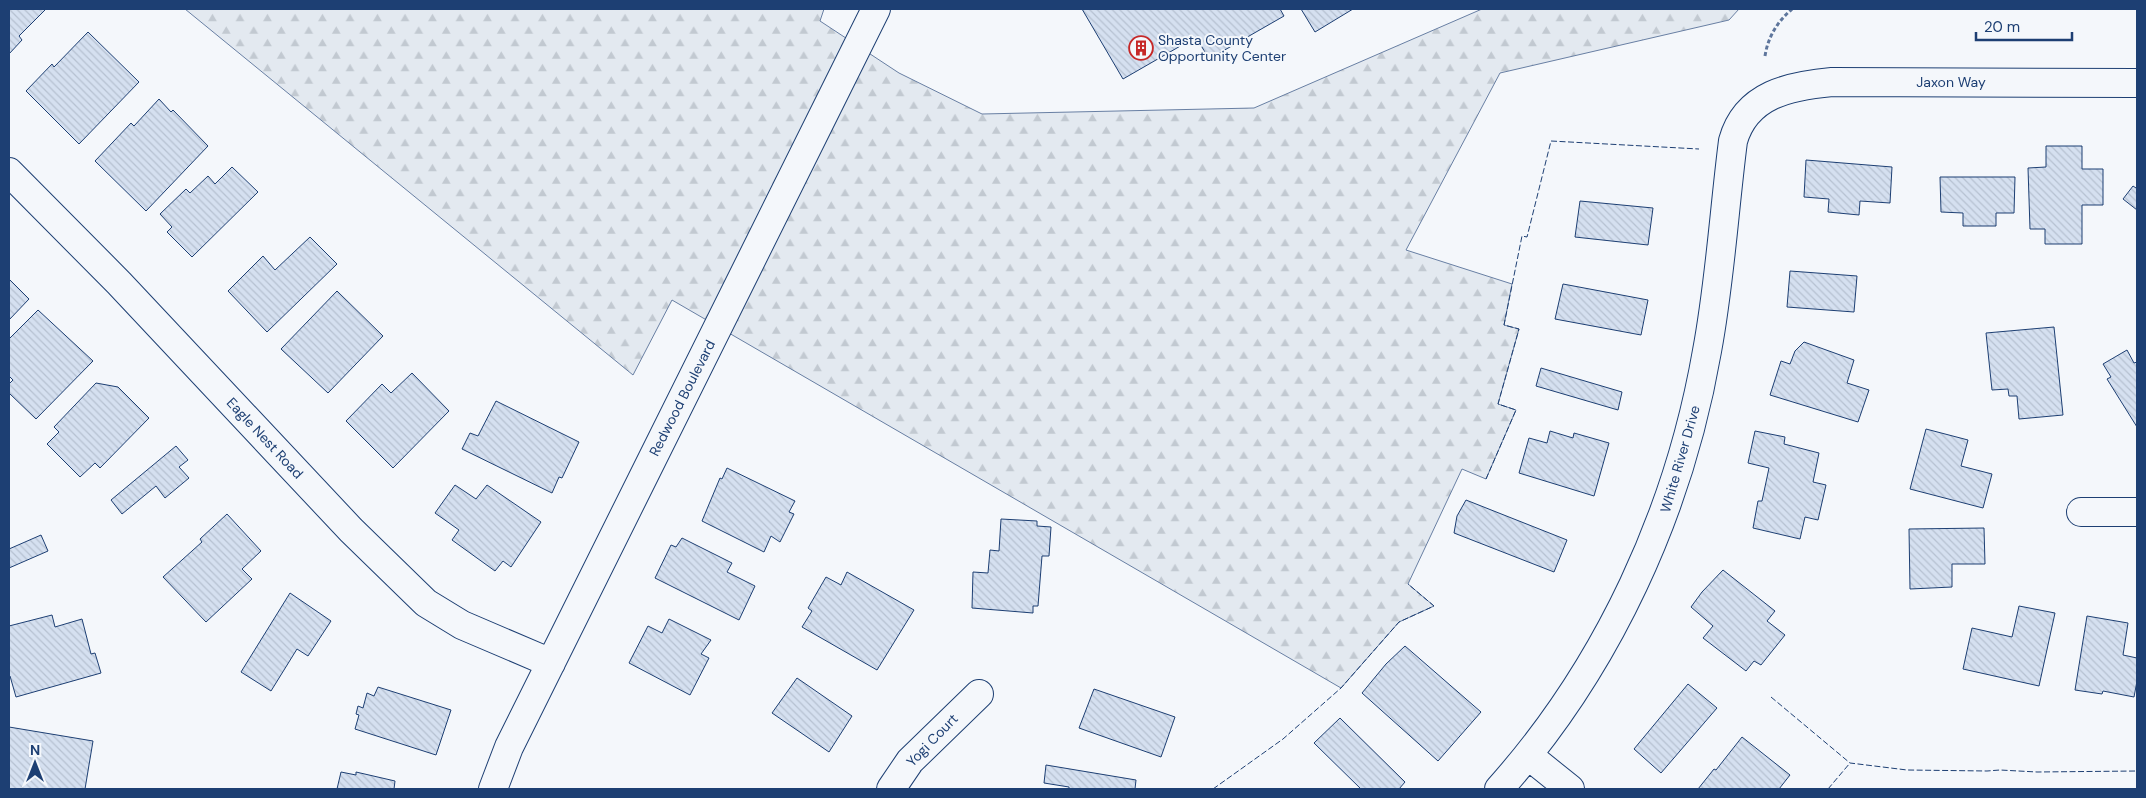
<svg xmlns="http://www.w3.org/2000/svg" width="2146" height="798" viewBox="0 0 2146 798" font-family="'DM Sans',sans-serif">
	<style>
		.forest { fill: url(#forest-firs); stroke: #687fa3 }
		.building { fill: url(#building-back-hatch); stroke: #1d3f73 }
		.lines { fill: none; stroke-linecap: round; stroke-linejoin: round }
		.street-casing { stroke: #1d3f73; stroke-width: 30 }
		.path { stroke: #5e769c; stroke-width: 3; stroke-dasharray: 4 2.5; stroke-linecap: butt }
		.street { stroke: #f4f7fb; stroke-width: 28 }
		.fence { stroke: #1d3f73; stroke-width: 1; stroke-dasharray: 6 2.5; stroke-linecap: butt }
		.labels { text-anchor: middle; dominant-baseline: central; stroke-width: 4; stroke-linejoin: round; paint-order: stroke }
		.poi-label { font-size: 14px; fill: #1d3f73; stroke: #f4f7fb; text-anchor: start }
		.street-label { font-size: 14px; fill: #1d3f73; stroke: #f4f7fb }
	</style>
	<defs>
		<pattern id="forest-firs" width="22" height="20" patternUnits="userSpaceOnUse" patternTransform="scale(1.25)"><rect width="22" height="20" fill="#e3e9f0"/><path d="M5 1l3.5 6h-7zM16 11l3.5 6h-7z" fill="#c2c9d1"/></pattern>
		<pattern id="building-back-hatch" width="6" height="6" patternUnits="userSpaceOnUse" patternTransform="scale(1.25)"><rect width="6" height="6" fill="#d5e0f0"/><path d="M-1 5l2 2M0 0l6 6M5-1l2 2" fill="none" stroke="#b6c1d1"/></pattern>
	</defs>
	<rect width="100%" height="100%" fill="#f4f7fb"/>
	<path class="forest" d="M185,9H824L820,21L899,73L982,114L1254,108L1482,9H1739L1729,20L1500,73L1406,250L1512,284L1504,325L1519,329L1498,404L1516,410L1486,479L1462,469L1408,584L1434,606L1399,622L1341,688L672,300L633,375Z"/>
	<path class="building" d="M9,9H46L19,36L22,40L9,54Z
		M1082,9H1280L1284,16L1209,59L1196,37L1123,79Z
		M1301,9H1353L1315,32Z
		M88,32L139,82L79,144L26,91L52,64L54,67Z
		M159,99L171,112L173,110L208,146L146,211L95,161L131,123L134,126Z
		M2046,146H2082V169H2103V205H2082V244H2045V229H2030L2028,168L2046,167Z
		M1806,160L1892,167L1890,203L1860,201L1859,215L1828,212L1829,199L1804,197Z
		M232,167L258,192L192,257L167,232L172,227L160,214L186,189L190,193L208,176L215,184Z
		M1940,177H2015L2014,213H1996V226H1963V213L1941,212Z
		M2133,186L2136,188L2137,186V210L2123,199Z
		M1580,201L1653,208L1648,245L1575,237Z
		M310,237L337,264L267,332L228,291L263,256L275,270Z
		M1790,271L1857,276L1854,312L1787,307Z
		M9,279L29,299L9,320Z
		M1563,284L1648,300L1641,335L1555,319Z
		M337,291L383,336L328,393L281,349Z
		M38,310L93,361L36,419L9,393V384L13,380L9,376V339Z
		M2054,327L2063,415L2019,419L2017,396H2009L2008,389L1992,390L1986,333Z
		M1804,342L1854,360L1847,383L1869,390L1858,422L1770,395L1781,361L1790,364L1795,351Z
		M2127,350L2134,363L2137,362V427L2107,379L2111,377L2103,364Z
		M1541,368L1622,392L1618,410L1536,386Z
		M412,373L449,411L393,468L346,421L382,384L391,393Z
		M96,383L118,387L149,418L100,468L95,463L80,477L47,444L59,432L54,427Z
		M496,401L579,442L562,478L559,477L552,493L462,449L470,433L478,436Z
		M1926,429L1968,440L1961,466L1992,474L1983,508L1910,489Z
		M1550,431L1573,438L1574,433L1609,443L1594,496L1519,473L1529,438L1547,443Z
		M1755,431L1785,437L1784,444L1819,453L1813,482L1826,485L1818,520L1805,517L1800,539L1753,528L1758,501H1762L1769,468L1748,463Z
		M176,446L188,460L179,467L189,478L165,498L156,486L122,514L111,500Z
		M727,468L795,501L789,512L794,514L780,542L771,536L764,552L702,521L720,478L722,479Z
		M455,485L476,499L487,485L541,522L511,567L503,561L495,571L452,540L459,530L435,513Z
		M1466,500L1567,540L1554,572L1454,533L1457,516Z
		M227,514L261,551L242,569L252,579L206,622L163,577L202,542L200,539Z
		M1001,519L1037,521V526L1051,527L1049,556H1042L1038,606H1033V613L972,608L973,572L988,573L990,550L999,551Z
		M1984,528L1985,564H1952V587L1910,589L1909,529Z
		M41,535L48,551L9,568V549Z
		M682,538L732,563L727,572L755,586L739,620L655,578L671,545L676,547Z
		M1723,570L1775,611L1767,621L1785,635L1761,665L1754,661L1746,671L1703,638L1713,626L1691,607L1702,592Z
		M847,572L914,610L877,670L802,627L812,611L808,608L826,577L841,585Z
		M290,593L331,621L308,656L297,649L271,691L241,672Z
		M2019,606L2055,613L2039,686L1963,669L1972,628L2012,637Z
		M52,615L55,627L82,619L91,654L95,653L101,673L16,697L10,676L9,677V626Z
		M2087,616L2128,623L2123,655L2137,658V681L2134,697L2103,691L2102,694L2075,690Z
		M669,619L711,640L701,654L709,658L690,695L629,663L648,626L662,633Z
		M1405,646L1481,712L1438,761L1362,693L1386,664Z
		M797,678L852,716L829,752L772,713Z
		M1688,684L1717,708L1661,773L1634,749Z
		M378,687L451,710L436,755L355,729L359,715L356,714L358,706L363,708L367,693L374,696Z
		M1094,689L1175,717L1161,757L1079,728Z
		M1340,718L1405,782L1399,789H1361L1314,743Z
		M9,727L93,741L85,789H9Z
		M1742,737L1790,775L1779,789H1698L1714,769L1716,770Z
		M1046,765L1136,780L1135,789H1069V787L1044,783Z
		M341,772L356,775V772L395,781L394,789H337Z"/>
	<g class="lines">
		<g class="street-casing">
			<path id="street" d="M9,172L119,283L351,530L426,603L462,625L551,663
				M2081,512H2137
				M1529,756L1570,789
				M493,789L509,747L876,9
				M891,789L910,761L979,694
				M1499,789C1608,667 1679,512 1707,351C1720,282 1724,211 1733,141C1746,94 1790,86 1832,82L2137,83"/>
		</g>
		<path class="path" d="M1765,56C1768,37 1777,22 1792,9"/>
		<use href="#street" class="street"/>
		<path class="fence" d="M1486,479L1516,410L1498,404L1519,329L1504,325L1522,236L1527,237L1551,141L1699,149
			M1771,697L1850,763L1907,770L1987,771L2000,770L2037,772L2137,771
			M1213,789L1283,739L1341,688L1399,622L1434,606L1408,584
			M1828,789L1850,763"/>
	</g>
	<defs>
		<g id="building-ring" transform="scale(1.25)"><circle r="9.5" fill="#f4f7fb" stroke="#c62828" stroke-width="1.5"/><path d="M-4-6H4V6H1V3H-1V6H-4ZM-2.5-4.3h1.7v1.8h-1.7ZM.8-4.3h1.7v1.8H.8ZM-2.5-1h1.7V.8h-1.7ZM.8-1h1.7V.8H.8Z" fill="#c62828"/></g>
	</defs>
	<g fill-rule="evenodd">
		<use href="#building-ring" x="1141" y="48"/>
	</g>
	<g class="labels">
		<g class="poi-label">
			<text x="1158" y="40">Shasta County<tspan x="1158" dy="16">Opportunity Center</tspan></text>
		</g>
		<g class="street-label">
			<text x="1951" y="82">Jaxon Way</text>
			<text transform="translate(682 398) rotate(-63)">Redwood Boulevard</text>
			<text transform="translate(265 438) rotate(47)">Eagle Nest Road</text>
			<text transform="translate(1680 459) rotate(-74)">White River Drive</text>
			<text transform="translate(932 740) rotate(-46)">Yogi Court</text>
		</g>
	</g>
	<rect width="2146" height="798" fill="none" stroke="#1d3f73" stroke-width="20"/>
	<g transform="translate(35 763)" stroke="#f4f7fb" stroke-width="4" paint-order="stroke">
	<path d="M0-4L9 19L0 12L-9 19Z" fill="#1d3f73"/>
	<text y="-8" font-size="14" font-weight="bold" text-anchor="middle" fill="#1d3f73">N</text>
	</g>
	<path d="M1976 32v8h96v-8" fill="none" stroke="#1d3f73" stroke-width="2.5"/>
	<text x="1984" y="32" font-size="15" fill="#1d3f73" stroke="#f4f7fb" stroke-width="4" paint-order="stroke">20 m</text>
</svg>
